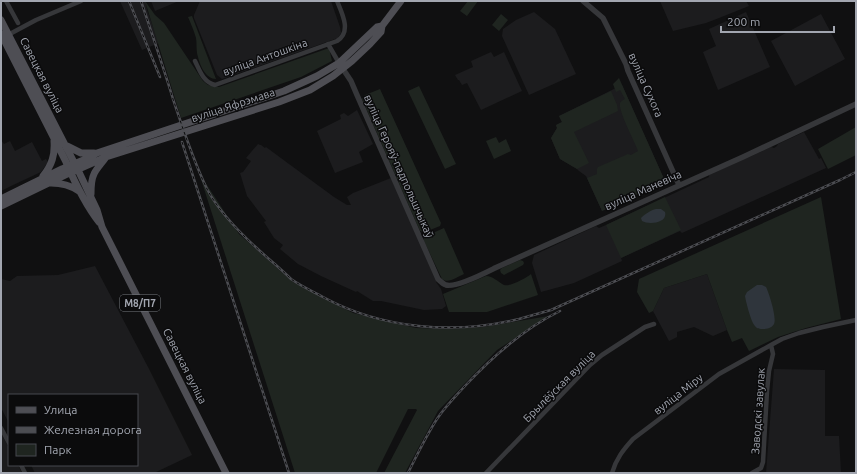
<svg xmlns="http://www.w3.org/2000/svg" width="857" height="474" viewBox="0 0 857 474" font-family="Ubuntu,sans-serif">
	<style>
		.built { fill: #1c1c1e }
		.green { fill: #1f2520 }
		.water { fill: #2f353c }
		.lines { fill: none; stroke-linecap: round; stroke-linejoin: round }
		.minor { stroke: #36373a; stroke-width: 4.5 }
		.tertiary { stroke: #36373a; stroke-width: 5.5 }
		.primary { stroke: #4e4e54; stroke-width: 7 }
		.rail-casing { stroke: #4c4d52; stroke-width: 2.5 }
		.rail { stroke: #0b0b0c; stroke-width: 1; stroke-dasharray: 3; stroke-linecap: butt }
		.labels { text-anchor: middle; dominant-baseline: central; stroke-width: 3; stroke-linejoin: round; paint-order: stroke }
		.shield { fill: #0b0b0c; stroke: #75787f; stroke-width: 1 }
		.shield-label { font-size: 10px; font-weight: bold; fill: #a2a6b0 }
		.street-label { font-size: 11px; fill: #a2a6b0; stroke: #0b0b0c }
	</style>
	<rect width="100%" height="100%" fill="#101011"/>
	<path class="built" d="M120,1H146L147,10L159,43L142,50Z
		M151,1H179L155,11Z
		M200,1H331L340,27L341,33L338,38L222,79L217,75L194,18V15Z
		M660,1H746L749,6L719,18L706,23L673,31Z
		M534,12L555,29L576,74L529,95L502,36L503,29L516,20Z
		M746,12L770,67L718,90L703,52L716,46L709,29Z
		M821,14L845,59L795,86L771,41Z
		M491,52L494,57L504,52L522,91L481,110L467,83L462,85L459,80H458L455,75L473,67L471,61Z
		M622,85L665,181L602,211L586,176L579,171L577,169L560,159L551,138L557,128L556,125L562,122L559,116Z
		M357,110L373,144L359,152L363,162L335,173L317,131L341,119L340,115L344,113L348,116Z
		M804,132L819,159L821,158L826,168L682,233L680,231L621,258L622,261L574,283L541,292L532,263L534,255L596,226L599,228L606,225L709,177V175L771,147L774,148L777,146L778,144Z
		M1,140L4,144L10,141L15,151L32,142L42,161L46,159L48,162L41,172L11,186L1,191Z
		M258,144L260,145H261L265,148L266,147L289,164L334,197L347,205H351L347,197L353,193L391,178L437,281L436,282L441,289L446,306L442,309L424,310L381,301H373L357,291L356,292L321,276L298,264L280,249L283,245L274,238L264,222L266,221L247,196L240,173L243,172L251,161L246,158Z
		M95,266L148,367L192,455L154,473H35L31,465H137V395H9V423L1,408V279L10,281L17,276L58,275Z
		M707,274L727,330L713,336L694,327L677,332V337L669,341L653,311L664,288Z
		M774,369L825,370V436H839L841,473H766Z
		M1,433L9,448V465H18L22,473H1Z"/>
	<path class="green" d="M145,1L155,15L164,23L203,81L208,85L219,87L329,48L332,61L301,77L181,118Z
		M468,1H478L467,16L460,11Z
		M501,14L508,20L499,31L492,25Z
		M192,16L216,79C206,79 200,66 198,57C196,51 197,44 196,38C194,31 191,24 188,17Z
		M619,78L665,181L602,211L587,178L597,174V169L598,167L628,154L631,155L638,151C635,142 618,111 620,103C621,101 623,100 625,99L620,90L616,92L613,84Z
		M419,86L456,164L445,169L408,91Z
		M380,89L440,221L441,223L440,226L425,232L420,231L362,99L365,95Z
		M611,91L617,105L618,111L574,132L589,163L577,169L560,159L551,138L557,128L556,125L562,122L559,116Z
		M856,127V155L828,169L818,149Z
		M496,137L499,143L506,139L511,151L494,159L486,141Z
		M199,173L239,234L293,282L353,313L416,328L450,329L483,327L549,316L497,350L438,411L405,473H384L417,410L416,409H408L376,473H295Z
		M665,197L681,230L621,258L606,225Z
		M821,197L841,319L806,328L778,337L749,351L742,338L732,342L727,330L707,274L664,288L653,311L649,313L637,292L639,279Z
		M444,228L464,274C457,277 448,284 442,279L424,241V238L426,236Z
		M520,260L523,261L524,263L523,265L504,275L501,273L500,270L502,268Z
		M531,274L538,295L487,312H449L443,294L486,276C493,276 498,282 504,285C510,287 526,278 531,274Z"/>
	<path class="water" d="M656,209H661L665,212C668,223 649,225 642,221L641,218C645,214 651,210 656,209Z
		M757,285H762L766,287C769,293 777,318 774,324C772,328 767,329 763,329C760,329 757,329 755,326C751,322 746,302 745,296L747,292Z"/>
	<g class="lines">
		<path class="minor" d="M6,1L18,23
			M6,36L36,20L81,1
			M328,44L339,63
			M195,61C200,71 203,82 215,85L337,41C352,32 342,13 337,1
			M1,428L9,443
			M21,465L25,473
			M486,473L590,365L602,355L645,327L654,324
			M612,473C616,459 623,450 633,439L719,374L771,345L782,339L799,333L823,327L856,320
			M752,473L761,468L763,462L767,391L769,371L773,354L771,345"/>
		<path class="tertiary" d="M583,1L603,18L626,64L628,71L679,185
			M341,66L351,81L357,95L438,279C441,282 443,284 446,285C456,288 485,273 495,268L743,157L856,104"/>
		<path class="primary" d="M1,20L78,170L97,210L102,227L226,473
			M1,34L66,162C75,183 85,204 99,222
			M67,146L81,153H94
			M43,176C52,165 55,155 54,141
			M51,183C61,183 70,185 79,191
			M91,194C91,188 91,180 94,174C96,169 102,163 106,157
			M1,199L62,169L86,159L97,153L284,91L317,76L339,63L377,27L382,26
			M1,206L65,175L106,157L279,102L310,90L333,76L352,61L370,44L381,32L382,26L401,1"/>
		<g class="rail-casing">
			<path id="rail" d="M129,1L160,77
				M141,1C152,34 163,66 173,99C183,129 193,160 207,189C220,214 247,240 269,259C276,265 284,272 291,279C301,286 312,291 323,297C382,329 454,335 519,319C530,316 540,313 551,310L840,180L856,172
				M182,142L289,473
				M408,473C417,455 426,436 437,419C445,407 455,397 464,387C492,357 523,329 560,311"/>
		</g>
		<use href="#rail" class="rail"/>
	</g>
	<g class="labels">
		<rect class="shield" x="120" y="295" width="40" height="16" rx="3"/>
		<g class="shield-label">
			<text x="140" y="303">М8/П7</text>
		</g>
		<g class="street-label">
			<text transform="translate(265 57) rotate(-20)">вуліца Антошкіна</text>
			<text transform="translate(42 75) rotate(63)">Савецкая вуліца</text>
			<text transform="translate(646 85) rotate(66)">вуліца Сухога</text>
			<text transform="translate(233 105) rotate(-18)">вуліца Яфрэмава</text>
			<text transform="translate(399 166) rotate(66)">вуліца Герояў-падпольшчыкаў</text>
			<text transform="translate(643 190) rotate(-24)">вуліца Маневіча</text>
			<text transform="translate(185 366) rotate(63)">Савецкая вуліца</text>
			<text transform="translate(559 386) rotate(-45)">Брылёўская вуліца</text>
			<text transform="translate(678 394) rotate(-38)">вуліца Міру</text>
			<text transform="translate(758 411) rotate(-86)">Заводскі завулак</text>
		</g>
	</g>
	<rect width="857" height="474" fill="none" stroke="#a2a6b0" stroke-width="4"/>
	<rect x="8" y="394" width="130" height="72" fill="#0b0b0c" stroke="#47494e"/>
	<rect x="16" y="407" width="20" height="6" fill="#4e4e54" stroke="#47494e"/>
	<text x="44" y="414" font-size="12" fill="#a2a6b0">Улица</text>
	<rect x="16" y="427" width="20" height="6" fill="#4c4d52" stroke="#47494e"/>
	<text x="44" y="434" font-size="12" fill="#a2a6b0">Железная дорога</text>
	<rect x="16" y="444" width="20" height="12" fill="#1f2520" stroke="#47494e"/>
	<text x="44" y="454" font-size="12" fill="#a2a6b0">Парк</text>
	<path d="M721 26v6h113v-6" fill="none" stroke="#a2a6b0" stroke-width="2"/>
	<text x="727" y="26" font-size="12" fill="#a2a6b0" stroke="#0b0b0c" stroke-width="3" paint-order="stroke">200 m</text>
</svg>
